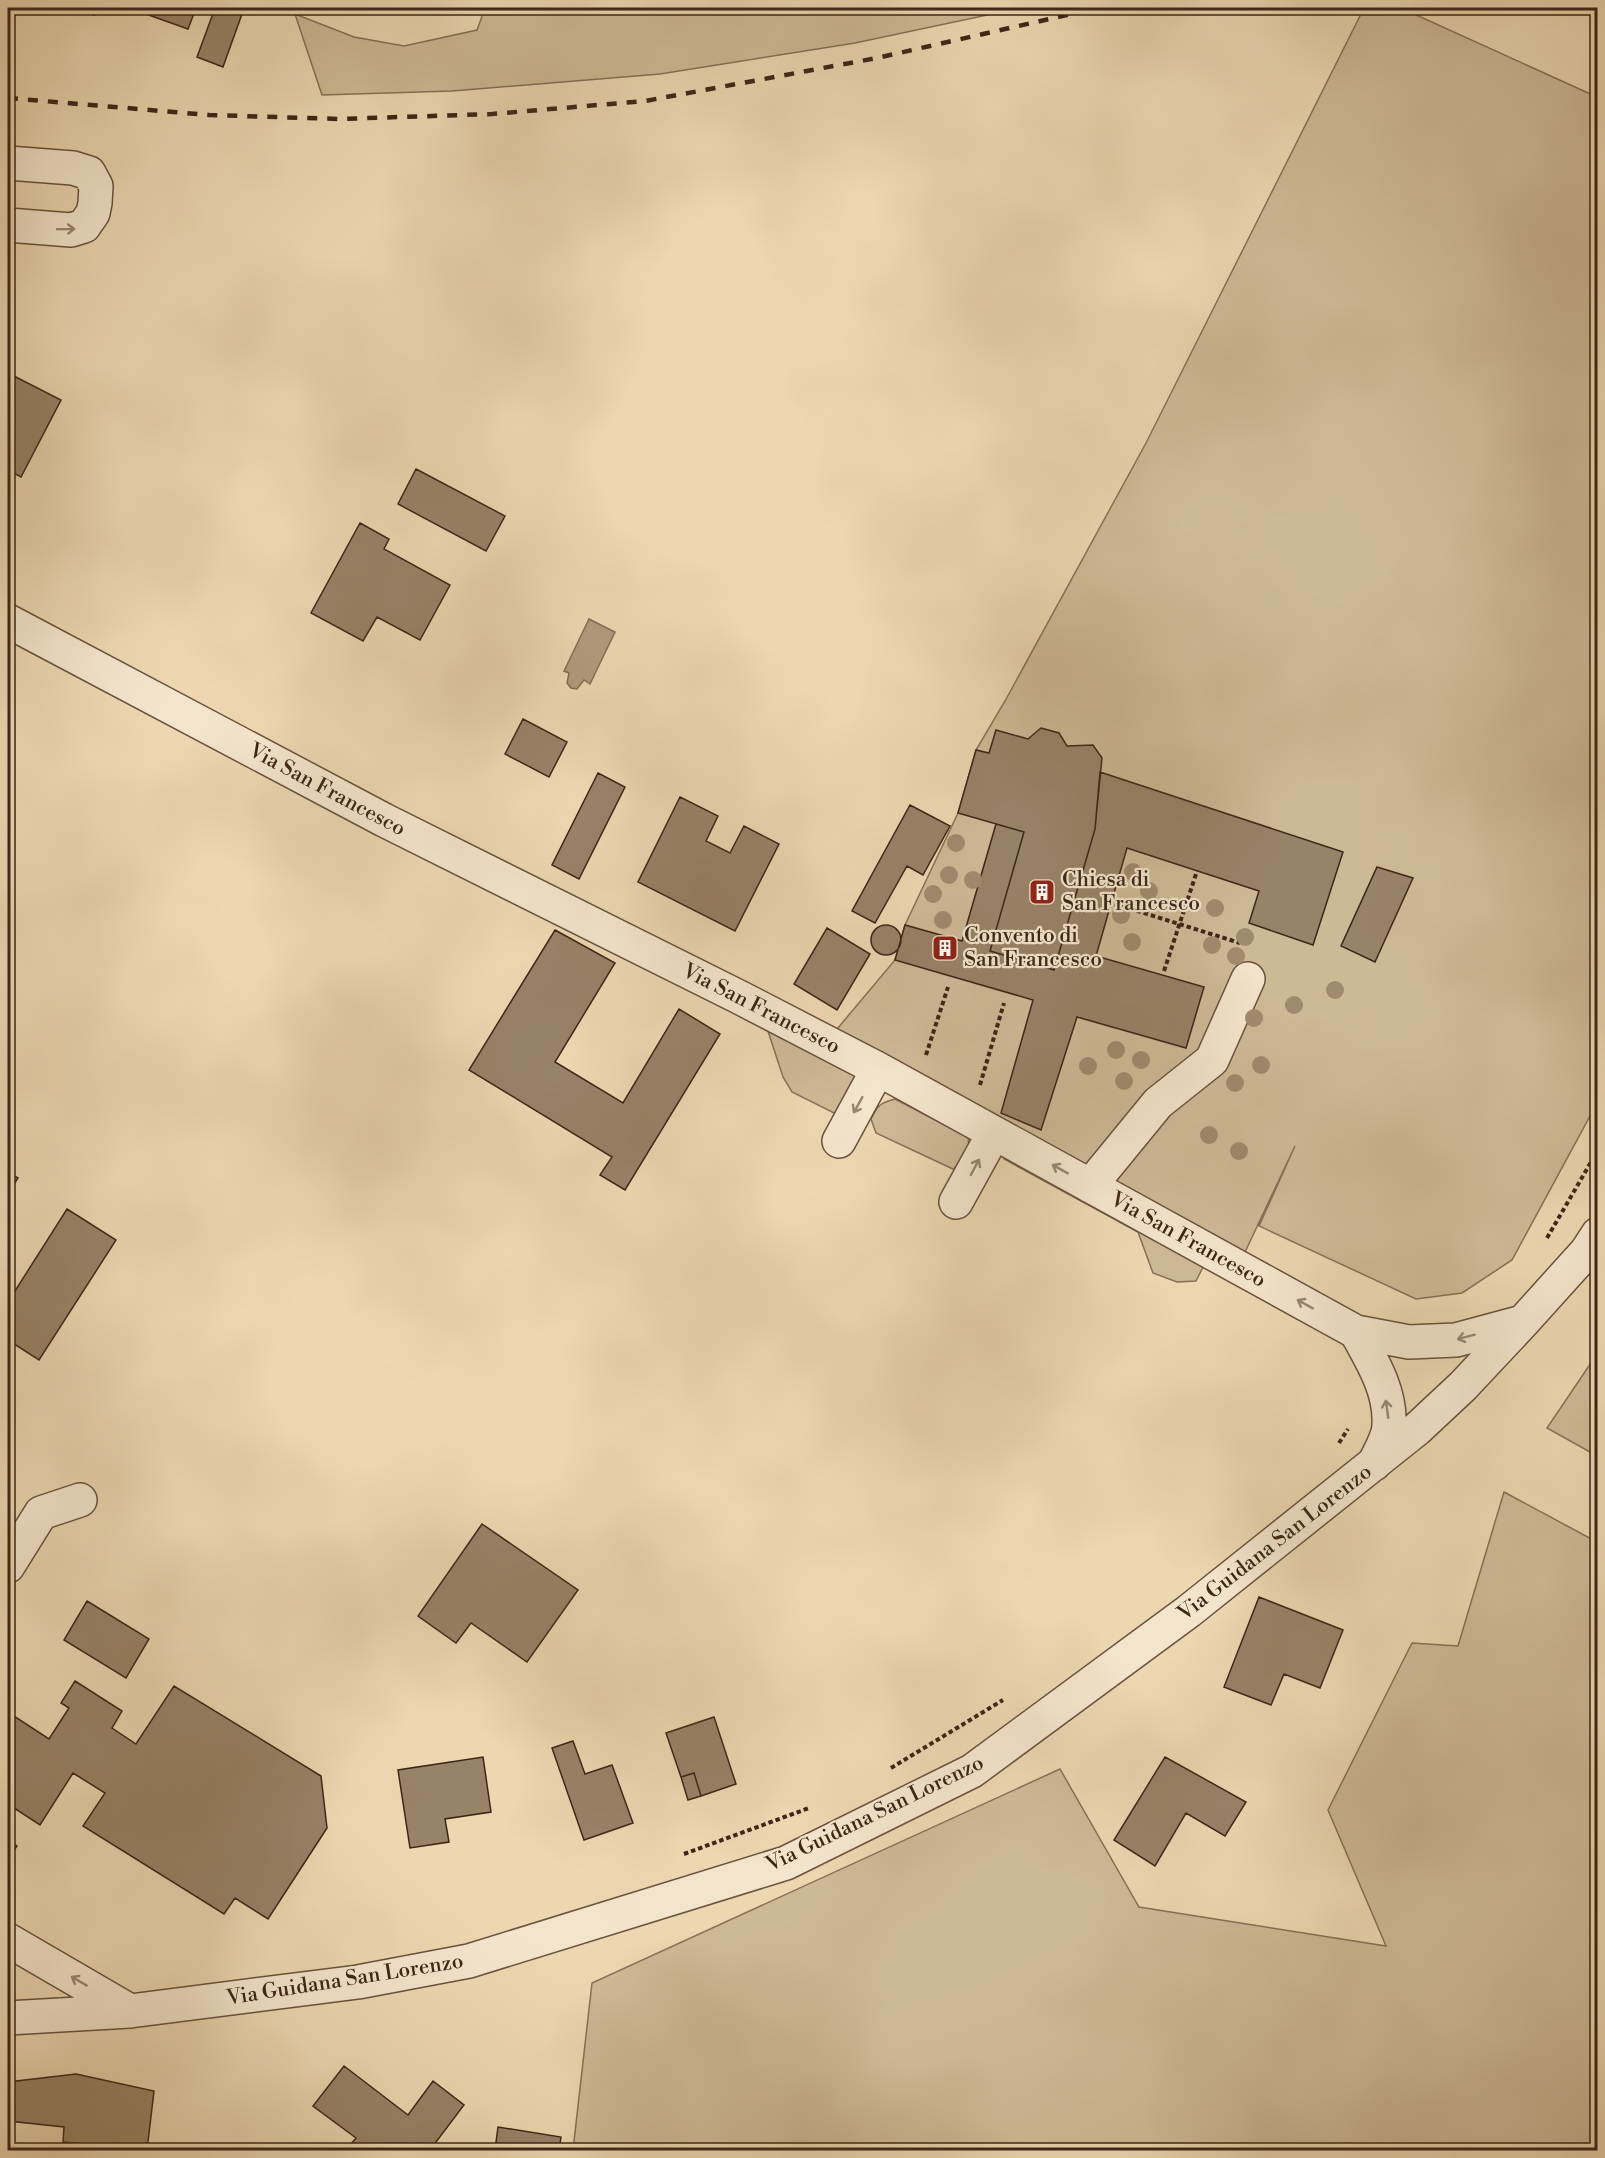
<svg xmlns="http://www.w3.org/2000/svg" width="1605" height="2158" viewBox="0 0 1605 2158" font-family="'Libre Bodoni',serif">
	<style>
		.green { fill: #ceb997; stroke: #867058; stroke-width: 1.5 }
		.water { fill: #b09b7d; stroke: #826c55; stroke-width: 1.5 }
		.building { fill: #988268; stroke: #3d2618; stroke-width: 1.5 }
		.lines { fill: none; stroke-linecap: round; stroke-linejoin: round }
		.minor-casing { stroke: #69523e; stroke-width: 36 }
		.path { stroke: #3d2618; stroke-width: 4; stroke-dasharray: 4.5 3; stroke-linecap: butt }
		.minor { stroke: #f3e5cc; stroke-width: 33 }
		.rail { stroke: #3d2618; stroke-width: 4.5; stroke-dasharray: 10 10; stroke-linecap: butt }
		.tree { fill: #a08a6e }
		.oneway { stroke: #988672 }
		.labels { text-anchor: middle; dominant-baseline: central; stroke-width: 4.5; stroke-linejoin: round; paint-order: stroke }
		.street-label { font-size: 21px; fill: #3d2618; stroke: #f3e5cc }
		.poi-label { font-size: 21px; fill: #3d2618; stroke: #f3e5cc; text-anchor: start }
	</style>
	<rect width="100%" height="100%" fill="#ecd7b1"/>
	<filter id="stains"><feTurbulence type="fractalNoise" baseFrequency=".00333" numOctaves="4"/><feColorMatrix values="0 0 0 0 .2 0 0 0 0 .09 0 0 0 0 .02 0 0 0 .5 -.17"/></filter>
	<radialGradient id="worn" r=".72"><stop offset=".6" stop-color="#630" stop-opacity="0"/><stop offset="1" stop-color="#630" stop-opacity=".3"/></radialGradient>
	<path class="green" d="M485,8H1020L855,43L660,74L452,91L322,95L295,14L354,37L404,46L477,30Z
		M1364,8H1401L1597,97V1103L1512,1260L1462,1293L1416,1299L1259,1226L1295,1146L1238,1267L832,1035L895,960L905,925L958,813L976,750L1005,701L1146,443Z
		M766,1025L858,1076L838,1115L792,1092L783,1077Z
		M895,1099L968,1137L970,1155L953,1169L876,1133L871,1119C878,1105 880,1103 895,1099Z
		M1005,1156L1204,1265L1196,1281L1177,1282L1153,1273L1138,1232L1004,1159Z
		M1597,1354V1456L1547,1428Z
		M1504,1492L1597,1542V2150H573L592,1983L1060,1769L1139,1907L1386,1946L1328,1810L1412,1643L1458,1646Z"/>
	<path class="water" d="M589,619L615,632L590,684L584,680L577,689L571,688L567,683L569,673L564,671Z"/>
	<path class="building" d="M73,8H97L94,15Z
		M129,8H196L188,29Z
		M215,8H224L242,14L223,67L197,57Z
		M8,373L61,400L21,477L8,470Z
		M416,469L505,516L486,551L398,504Z
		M360,523L389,539L384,549L450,585L420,640L377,617L363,641L311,613Z
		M523,719L567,742L549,777L505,754Z
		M1041,728L1059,733L1067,746L1093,745L1102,758L1095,829L1054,970L990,951L1024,832L958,813L976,750L989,753L996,730L1028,739Z
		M1100,772L1343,852L1313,945L1249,923L1259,891L1127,848L1096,956L1204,987L1186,1048L1077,1017L1041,1130L1001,1113L1033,1000L895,960L905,925L962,941L996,824L1024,832L990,951L1054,970L1095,829Z
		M598,773L625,787L579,879L552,865Z
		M680,797L718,816L706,841L730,853L744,826L779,844L735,931L638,882Z
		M910,805L950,826L923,875L907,866L875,923L852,911Z
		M1377,867L1413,878L1375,962L1341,946Z
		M871 940a15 15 0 1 1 30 0a15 15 0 1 1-30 0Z
		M827,928L870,954L837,1010L794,984Z
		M555,930L615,963L555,1062L623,1103L679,1009L720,1034L625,1190L600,1175L612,1157L469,1070Z
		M8,1172L18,1178L8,1194Z
		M67,1209L116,1240L39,1360L8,1340V1302Z
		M482,1524L578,1590L527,1662L471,1623L456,1643L418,1616Z
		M1259,1597L1343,1630L1320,1688L1284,1674L1271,1705L1224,1687Z
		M87,1601L149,1639L126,1678L64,1640Z
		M75,1681L122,1711L112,1728L136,1744L174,1686L321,1776L327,1828L268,1919L235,1898L224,1914L83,1826L105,1793L73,1773L40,1825L8,1804V1726L14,1716L49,1739L69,1708L61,1703Z
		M714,1717L736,1784L701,1796L694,1773L681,1777L666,1733Z
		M573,1741L585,1774L612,1765L633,1823L584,1840L552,1748Z
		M483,1757L491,1812L445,1819L449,1842L410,1848L398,1770Z
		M1165,1757L1246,1802L1225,1836L1186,1813L1155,1866L1114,1840Z
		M694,1773L701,1796L688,1800L681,1777Z
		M8,1840L17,1846L8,1859Z
		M344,2066L408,2115L433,2081L464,2105L430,2150H358L350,2145L356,2138L313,2106Z
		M76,2074L154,2091L147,2150L63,2142L64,2127L8,2121V2082Z
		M498,2127L561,2137L559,2150H495Z"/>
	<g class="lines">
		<g class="minor-casing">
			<path id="minor" d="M8,163L73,168L89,173L96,186L95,203L93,213L84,226L71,230L8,225
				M8,621L384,820L739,997L878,1069L1356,1332L1409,1342L1456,1340L1523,1322
				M839,1141L878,1069
				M1090,1186L1158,1103L1212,1060L1248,979
				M956,1202L994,1133
				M1356,1332C1372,1361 1391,1391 1389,1425C1389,1437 1379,1453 1374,1464
				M8,1566L41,1513L80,1500
				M8,1940L130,2011
				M8,2018L130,2011L358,1982L469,1961L786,1863L972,1771L1189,1611L1417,1429L1463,1386L1523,1322L1587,1251L1598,1234"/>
		</g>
		<path class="path" d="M1115,904L1240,943
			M1164,971L1197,871
			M926,1055L948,987
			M980,1085L1004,1003
			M1547,1238L1598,1150
			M1339,1443L1348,1429
			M891,1768L1003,1700
			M684,1854L809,1808"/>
		<use href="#minor" class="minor"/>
		<path class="rail" d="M8,98L209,115L340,119L492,114L645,101L877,58L1098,8"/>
	</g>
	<g class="tree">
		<circle cx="956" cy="843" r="9"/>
		<circle cx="1133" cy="872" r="9"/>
		<circle cx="949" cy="875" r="9"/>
		<circle cx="973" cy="880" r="9"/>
		<circle cx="1149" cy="891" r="9"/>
		<circle cx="933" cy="894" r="9"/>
		<circle cx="1215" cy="908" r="9"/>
		<circle cx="1121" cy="915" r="9"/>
		<circle cx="943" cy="920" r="9"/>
		<circle cx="1245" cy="937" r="9"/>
		<circle cx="1132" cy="942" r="9"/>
		<circle cx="1212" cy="945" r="9"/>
		<circle cx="1236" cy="956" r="9"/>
		<circle cx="1335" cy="990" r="9"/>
		<circle cx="1294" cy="1005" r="9"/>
		<circle cx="1254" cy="1018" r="9"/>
		<circle cx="1116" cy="1050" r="9"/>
		<circle cx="1141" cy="1060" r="9"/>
		<circle cx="1261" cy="1065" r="9"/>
		<circle cx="1088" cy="1066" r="9"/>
		<circle cx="1124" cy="1081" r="9"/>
		<circle cx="1235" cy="1083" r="9"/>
		<circle cx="1209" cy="1135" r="9"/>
		<circle cx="1239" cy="1151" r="9"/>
	</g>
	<defs><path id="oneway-shaft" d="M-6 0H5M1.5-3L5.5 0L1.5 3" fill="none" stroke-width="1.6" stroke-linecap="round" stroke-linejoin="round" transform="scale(1.5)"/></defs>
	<g class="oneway">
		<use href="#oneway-shaft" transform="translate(66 229) rotate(-1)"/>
		<use href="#oneway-shaft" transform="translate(858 1105) rotate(119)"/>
		<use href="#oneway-shaft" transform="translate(975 1167) rotate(-62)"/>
		<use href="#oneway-shaft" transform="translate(1060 1169) rotate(-151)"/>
		<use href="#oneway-shaft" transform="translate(1305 1304) rotate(-151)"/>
		<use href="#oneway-shaft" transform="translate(1466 1337) rotate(165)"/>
		<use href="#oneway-shaft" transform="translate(1387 1409) rotate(-98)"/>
		<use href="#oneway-shaft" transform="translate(79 1981) rotate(-150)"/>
	</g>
	<defs>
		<g id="building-square" transform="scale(1.35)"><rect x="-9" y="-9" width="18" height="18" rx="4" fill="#8f2418" stroke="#f3e5cc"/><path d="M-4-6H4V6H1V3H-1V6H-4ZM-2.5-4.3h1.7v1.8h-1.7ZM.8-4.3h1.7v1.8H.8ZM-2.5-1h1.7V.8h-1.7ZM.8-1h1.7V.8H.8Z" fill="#fff"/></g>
	</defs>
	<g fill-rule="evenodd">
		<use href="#building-square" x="1042" y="892"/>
		<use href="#building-square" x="945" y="948"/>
	</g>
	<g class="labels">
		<g class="street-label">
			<text transform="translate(327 790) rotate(28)">Via San Francesco</text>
			<text transform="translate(761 1009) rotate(27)">Via San Francesco</text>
			<text transform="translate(1188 1240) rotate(29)">Via San Francesco</text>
			<text transform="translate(1275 1543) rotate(-38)">Via Guidana San Lorenzo</text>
			<text transform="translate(875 1814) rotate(-26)">Via Guidana San Lorenzo</text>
			<text transform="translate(345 1980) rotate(-9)">Via Guidana San Lorenzo</text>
		</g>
		<g class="poi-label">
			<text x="1062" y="880">Chiesa di<tspan x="1062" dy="24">San Francesco</tspan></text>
			<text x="964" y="936">Convento di<tspan x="964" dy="24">San Francesco</tspan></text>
		</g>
	</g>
	<rect width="1605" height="2158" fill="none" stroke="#ecd7b1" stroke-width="30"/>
	<rect x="9" y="9" width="1587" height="2140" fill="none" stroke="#3d2618" stroke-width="3"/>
	<rect x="15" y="15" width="1575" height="2128" fill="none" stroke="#3d2618" stroke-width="1.5"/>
	<rect width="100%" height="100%" filter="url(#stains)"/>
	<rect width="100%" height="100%" fill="url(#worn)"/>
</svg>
